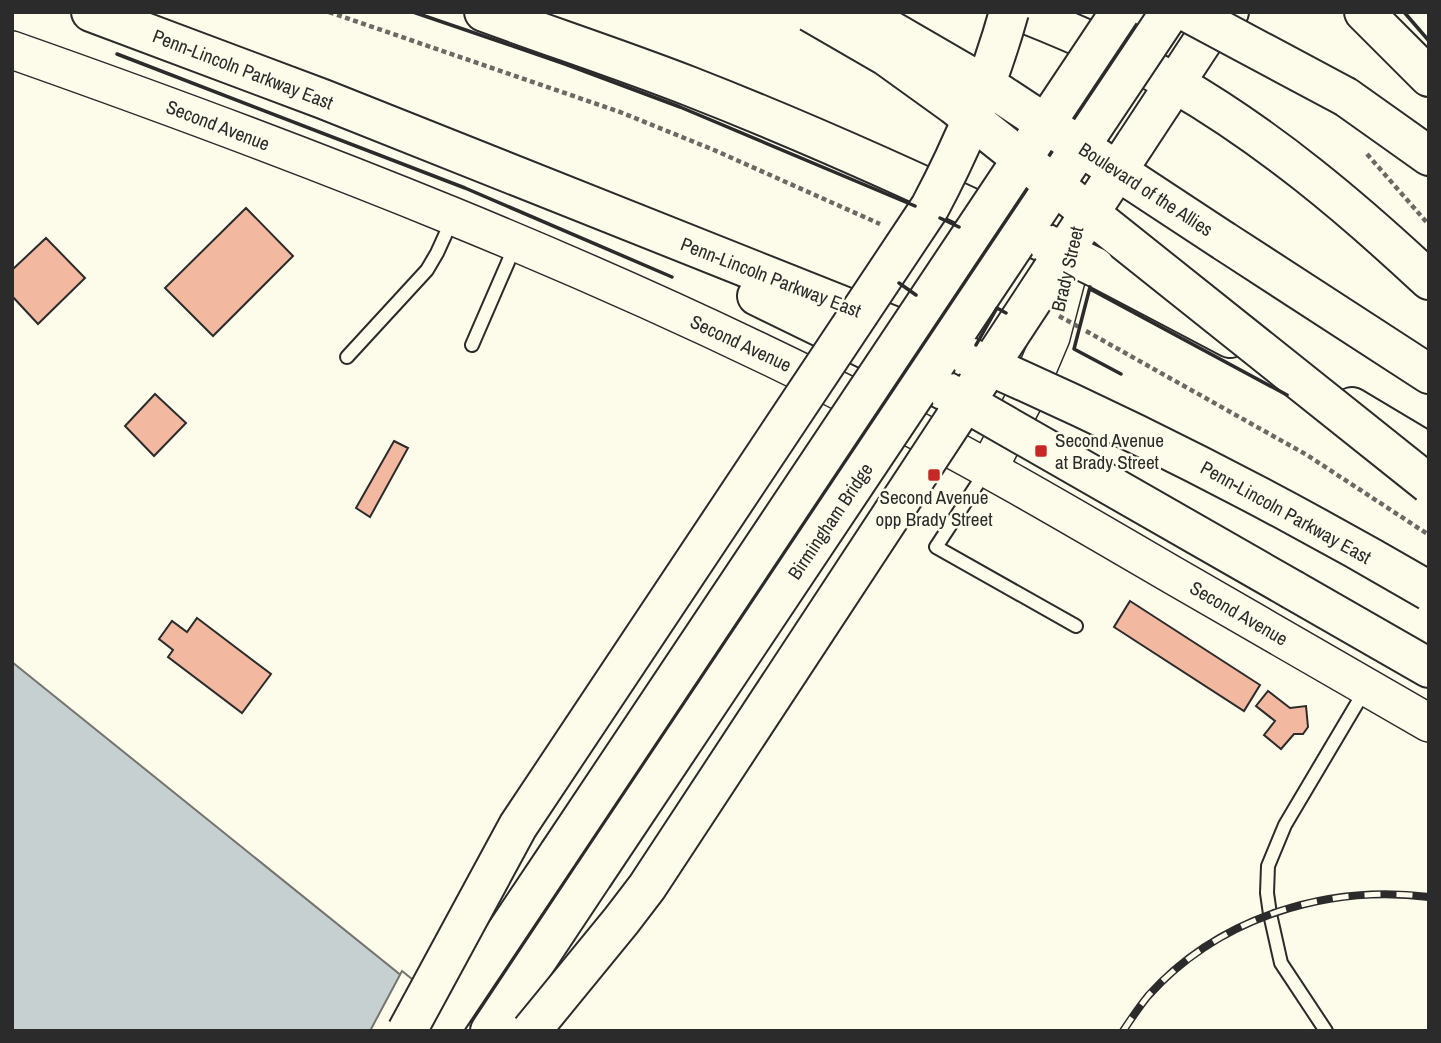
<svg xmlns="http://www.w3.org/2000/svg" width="1441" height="1043" viewBox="0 0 1441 1043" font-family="'Archivo Narrow',sans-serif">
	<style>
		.water { fill: #c7d0d0; stroke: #74746e; stroke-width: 2 }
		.pier { fill: #fdfbea; stroke: #74746e; stroke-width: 2 }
		.building { fill: #f2b8a0; stroke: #2b2b2b; stroke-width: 2 }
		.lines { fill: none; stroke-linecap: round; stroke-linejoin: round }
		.lane-casing { stroke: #2b2b2b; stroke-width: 16 }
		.secondary-casing { stroke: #2b2b2b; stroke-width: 40 }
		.primary-casing { stroke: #2b2b2b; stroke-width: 42 }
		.highway-casing { stroke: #2b2b2b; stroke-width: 42 }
		.path { stroke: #6a6964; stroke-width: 4.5; stroke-dasharray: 5 3.5; stroke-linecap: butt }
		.lane { stroke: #fdfbea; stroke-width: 12 }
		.secondary { stroke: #fdfbea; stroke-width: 37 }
		.primary { stroke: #fdfbea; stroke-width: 38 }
		.highway { stroke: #fdfbea; stroke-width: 38 }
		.rail-casing { stroke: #2b2b2b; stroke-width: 8 }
		.rail { stroke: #fdfbea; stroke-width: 5; stroke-dasharray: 16; stroke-linecap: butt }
		.primary-bridge-casing { stroke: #2b2b2b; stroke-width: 42; stroke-linecap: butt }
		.highway-bridge-casing { stroke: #2b2b2b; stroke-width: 42; stroke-linecap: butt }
		.path-bridge { stroke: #6a6964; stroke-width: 4.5; stroke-dasharray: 5 3.5; stroke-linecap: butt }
		.primary-bridge { stroke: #fdfbea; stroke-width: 38 }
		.highway-bridge { stroke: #fdfbea; stroke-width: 38 }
		.wall { stroke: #2b2b2b; stroke-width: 3.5 }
		.poi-dot { fill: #c62828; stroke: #fdfbea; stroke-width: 2.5 }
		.labels { text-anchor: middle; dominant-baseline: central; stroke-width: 5; stroke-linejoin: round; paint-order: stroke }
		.street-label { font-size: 19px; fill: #2b2b2b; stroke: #fdfbea }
		.poi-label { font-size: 19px; fill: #2b2b2b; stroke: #fdfbea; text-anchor: start }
	</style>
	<rect width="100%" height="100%" fill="#fdfbea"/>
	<path class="water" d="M12,662L464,1026L471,1031H12Z"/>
	<path class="pier" d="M402,971L473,1028L474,1031H370Z"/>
	<path class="building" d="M246,208L293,256L213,336L165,288Z
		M46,238L85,278L38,324L12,296V270Z
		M155,394L186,423L154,456L125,426Z
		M394,441L408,448L370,517L356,508Z
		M1130,601L1260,685L1244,711L1114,627Z
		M197,618L271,674L242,713L168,657L173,650L159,639L172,621L187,632Z
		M1268,691L1290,708L1306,706L1308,727L1303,734H1294L1281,749L1264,735L1275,721L1256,706Z"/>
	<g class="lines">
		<g class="lane-casing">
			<path id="lane" d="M472,345L515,246
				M347,357L427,270L437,253L452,220
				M986,471L936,547L1076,626
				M1326,1031L1281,963L1270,914L1267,893L1268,866L1285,825L1365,690"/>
		</g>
		<g class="secondary-casing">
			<path id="secondary" d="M12,50C307,154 601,268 879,411C978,461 1073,517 1169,573C1255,623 1342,673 1429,723
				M996,454L1026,396L1051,337L1078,234"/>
		</g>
		<g class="primary-casing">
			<path id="primary" d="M1364,12L1429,77
				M1135,144L1204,39L1229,12
				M440,1031L559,853
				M490,1031L593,876"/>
		</g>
		<g class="highway-casing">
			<path id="highway" d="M91,12L323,99L936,343
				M484,12C552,37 622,60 689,86C812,134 931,188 1049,245
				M1021,12C1074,33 1127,56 1176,84C1269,138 1351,207 1429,280
				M1346,97L1429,156
				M1224,241L1429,374
				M1095,267L1230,338
				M757,296L882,357L949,393
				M1352,407L1429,453
				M1293,590L1429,668"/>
		</g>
		<path class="path" d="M329,12L620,112L714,150L880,224
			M1367,154L1429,225
			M1086,331L1307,455L1429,535"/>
		<use href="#lane" class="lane"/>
		<use href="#secondary" class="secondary"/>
		<use href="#primary" class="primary"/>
		<use href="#highway" class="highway"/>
		<g class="rail-casing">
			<path id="rail" d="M1123,1031C1131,1019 1139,1007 1148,996C1218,918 1326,884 1429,897"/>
		</g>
		<use href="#rail" class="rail"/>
		<g class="primary-bridge-casing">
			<path id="primary-bridge" d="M559,853L1120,12
				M593,876L1170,12
				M407,1031L518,826L930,207C963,145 990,80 1009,12
				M531,1031L621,921L647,887L1135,144"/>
		</g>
		<g class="highway-bridge-casing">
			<path id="highway-bridge" d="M810,12L886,56L954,105L1429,484
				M1187,12L1346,97
				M866,16L1002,95L1224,241
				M1049,245L1095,267
				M969,357C1128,426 1280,504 1429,591
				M949,393L1293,590"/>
		</g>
		<path class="path-bridge" d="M1059,316L1079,327"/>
		<use href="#primary-bridge" class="primary-bridge"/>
		<use href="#highway-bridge" class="highway-bridge"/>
		<path class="wall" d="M413,12L565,64L680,107L915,206
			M1404,12L1429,41
			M117,54L465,188L672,277
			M940,218L959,227
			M899,283L916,295
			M1090,287L1074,349L1121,374
			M1090,289L1287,395
			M976,345L997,308L1006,313"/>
	</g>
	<g class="poi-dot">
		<rect x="1034" y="444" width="14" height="14" rx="3.5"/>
		<rect x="927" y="468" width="14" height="14" rx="3.5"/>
	</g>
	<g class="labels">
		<g class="street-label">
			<text transform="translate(243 69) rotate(21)">Penn-Lincoln Parkway East</text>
			<text transform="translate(218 125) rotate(21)">Second Avenue</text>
			<text transform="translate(1146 189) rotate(33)">Boulevard of the Allies</text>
			<text transform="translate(1067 269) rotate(-77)">Brady Street</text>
			<text transform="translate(771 277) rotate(21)">Penn-Lincoln Parkway East</text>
			<text transform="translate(741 343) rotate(25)">Second Avenue</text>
			<text transform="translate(1286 512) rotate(29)">Penn-Lincoln Parkway East</text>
			<text transform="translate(830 521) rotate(-56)">Birmingham Bridge</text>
			<text transform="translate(1239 613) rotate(30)">Second Avenue</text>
		</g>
		<g class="poi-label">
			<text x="1055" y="440">Second Avenue<tspan x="1055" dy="22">at Brady Street</tspan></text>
			<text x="934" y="497" text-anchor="middle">Second Avenue<tspan x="934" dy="22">opp Brady Street</tspan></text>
		</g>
	</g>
	<rect width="1441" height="1043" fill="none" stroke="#2b2b2b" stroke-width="28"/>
</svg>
